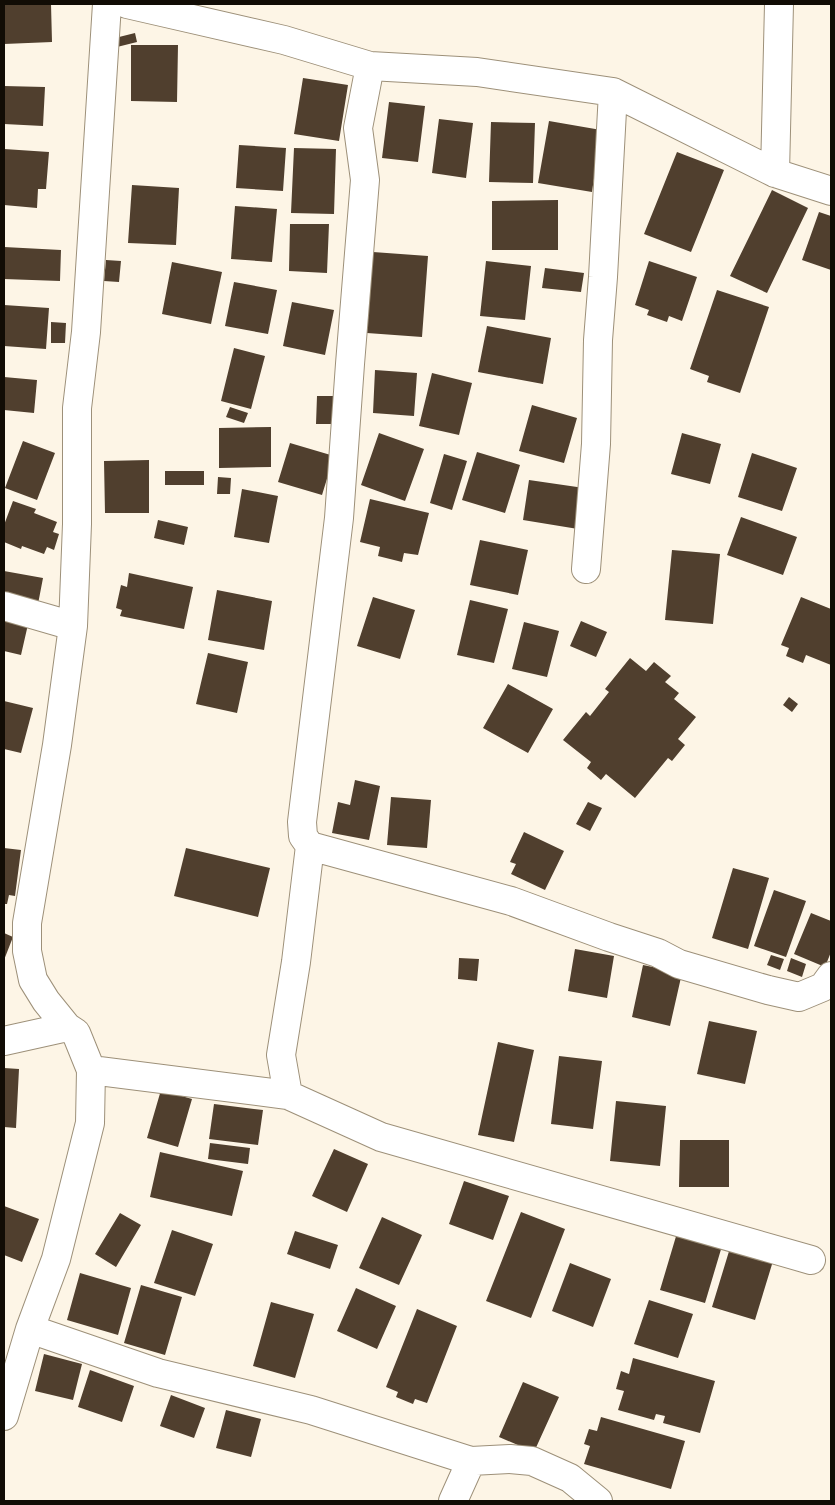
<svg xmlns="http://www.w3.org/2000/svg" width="835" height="1505" viewBox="0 0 835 1505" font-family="'Noto Sans',sans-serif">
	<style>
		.building { fill: #503f2e }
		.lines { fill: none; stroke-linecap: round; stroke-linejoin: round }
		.minor-casing { stroke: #9d9079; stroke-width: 30 }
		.minor { stroke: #fff; stroke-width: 28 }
	</style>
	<rect width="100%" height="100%" fill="#fdf5e6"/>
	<path class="building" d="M51,4L52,42L4,44V5Z
		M135,33L137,42L117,47L115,38Z
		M131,45H178L177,102L131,101Z
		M303,78L348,85L339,141L294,134Z
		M4,86L45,87L43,126L4,124Z
		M389,102L425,106L418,162L382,158Z
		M439,119L473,123L466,178L432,173Z
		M549,121L601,130L592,192L538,183Z
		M491,122L535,123L533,183L489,182Z
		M239,145L286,148L283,191L236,188Z
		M294,148L336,149L334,214L291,213Z
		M4,149L49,152L46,189H38L37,208L4,205Z
		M677,152L724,170L691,252L644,234Z
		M132,185L179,188L176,245L128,243Z
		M772,190L808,208L767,293L730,276Z
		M558,200V250H492V201Z
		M235,206L277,209L272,262L231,259Z
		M819,212L831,216V270L802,260Z
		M290,224H329L327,273L289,271Z
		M4,247L61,250L60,281L4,279Z
		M373,252L428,256L422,337L367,333Z
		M106,260L121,261L119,282L104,281Z
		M486,261L531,266L525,320L480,316Z
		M649,261L697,277L682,321L669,316L667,322L647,315L649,310L635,305Z
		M172,262L222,272L211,324L162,314Z
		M545,268L584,273L581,292L542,288Z
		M234,282L277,290L268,334L225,326Z
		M717,290L769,307L740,393L707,382L709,376L690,369Z
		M292,302L334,310L325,355L283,346Z
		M4,305L49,308L46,349L4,346Z
		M51,322L66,323L65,343H51Z
		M487,326L551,338L543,384L478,372Z
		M234,348L265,356L251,409L221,401Z
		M375,370L417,373L414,416L373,413Z
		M432,373L472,383L459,435L419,426Z
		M4,377L37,380L34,413L4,410Z
		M317,396H338L337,424H316Z
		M532,405L577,418L564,463L519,451Z
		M230,407L248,413L244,423L226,417Z
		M271,427V467L219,468V428Z
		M379,433L424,449L405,501L361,485Z
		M682,433L721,444L710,484L671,474Z
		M23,441L55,453L37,500L5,488Z
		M290,443L334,456L322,495L278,482Z
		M477,452L520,465L505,513L462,500Z
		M752,453L797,468L782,511L738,497Z
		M444,454L467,461L452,510L430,503Z
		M149,460V513H105L104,461Z
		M165,471H204V485H165Z
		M218,477L231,478L230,494H217Z
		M529,480L584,488L578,529L523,520Z
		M242,489L278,496L269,543L234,537Z
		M370,499L429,513L418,555L404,553L402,562L378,556L380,547L360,542Z
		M13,501L36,509L34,513L57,522L53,532L59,534L54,550L47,547L44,554L22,546L21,549L4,542V525Z
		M741,517L797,537L783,575L727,555Z
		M158,520L188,527L184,545L154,538Z
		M480,540L528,550L518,595L470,585Z
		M672,550L720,554L713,624L665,620Z
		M4,571L43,578L38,604L4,597Z
		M129,573L193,587L184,629L120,616L122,610L116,608L121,585L127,587Z
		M217,590L272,601L264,650L208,640Z
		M373,597L415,610L400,659L357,646Z
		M801,597L831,609V665L806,655L803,663L786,656L789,648L781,645Z
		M470,600L508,609L494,663L457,655Z
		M4,614L29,620L21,655L4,651Z
		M581,621L607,632L596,657L570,646Z
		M524,622L559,631L547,677L512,669Z
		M208,653L248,662L237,713L196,704Z
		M630,658L646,671L654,662L671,676L665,682L679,693L674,699L696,717L678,739L685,745L672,761L668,758L635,798L606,774L601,780L587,768L591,762L563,740L586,712L590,716L609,692L605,689Z
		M508,684L553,709L528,753L483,728Z
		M789,697L798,704L792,712L783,705Z
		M4,701L33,708L21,753L4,749Z
		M355,780L380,786L369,840L332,833L338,802L350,805Z
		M391,797L431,800L427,848L387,845Z
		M588,802L602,808L590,831L576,824Z
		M524,832L564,851L545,890L511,874L516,864L510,862Z
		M4,848L21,850L15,896L9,895L7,904H4Z
		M186,848L270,868L258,917L174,896Z
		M733,868L769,878L748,949L712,938Z
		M774,890L806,901L786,957L754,946Z
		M811,913L831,921V952L825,967L794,954Z
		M4,933L13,937L4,960Z
		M575,949L614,956L607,998L568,991Z
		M771,955L784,959L780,970L767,965Z
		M459,958L479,959L477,981L458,979Z
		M791,958L806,964L802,977L787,971Z
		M643,965L682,973L670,1026L632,1017Z
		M709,1021L757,1031L745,1084L697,1074Z
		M498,1042L534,1050L514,1142L478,1135Z
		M559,1056L602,1061L593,1129L551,1124Z
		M4,1068L19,1069L16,1128L4,1127Z
		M161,1090L192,1099L178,1147L147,1138Z
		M616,1101L666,1106L660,1166L610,1161Z
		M214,1104L263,1110L258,1145L209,1139Z
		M680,1140H729V1187H679Z
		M210,1143L250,1148L248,1164L208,1159Z
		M334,1149L368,1164L347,1212L312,1196Z
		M160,1152L243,1171L232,1216L150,1197Z
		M464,1181L509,1196L493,1240L449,1224Z
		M4,1206L39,1219L22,1262L4,1255Z
		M521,1212L565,1229L531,1318L486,1301Z
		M120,1213L141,1225L116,1267L95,1254Z
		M382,1217L422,1235L399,1285L359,1268Z
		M172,1230L213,1244L195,1296L154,1283Z
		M295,1231L338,1245L330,1269L287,1254Z
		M677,1233L722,1246L705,1303L660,1290Z
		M730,1248L773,1261L755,1320L712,1307Z
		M570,1263L611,1279L593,1327L552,1311Z
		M80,1273L131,1288L118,1335L67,1320Z
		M141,1285L182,1297L165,1355L124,1343Z
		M356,1288L396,1306L377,1349L337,1331Z
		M649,1300L693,1314L678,1358L634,1344Z
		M271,1302L314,1314L295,1378L253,1366Z
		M417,1309L457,1326L427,1403L415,1399L413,1404L396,1397L398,1392L386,1387Z
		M44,1354L82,1364L73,1400L35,1391Z
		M633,1358L715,1381L700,1433L663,1423L665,1416L656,1414L654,1420L618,1410L624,1391L616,1389L621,1371L629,1374Z
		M90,1370L134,1386L122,1422L78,1407Z
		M523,1382L559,1397L534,1452L499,1437Z
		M171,1395L205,1408L194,1438L160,1426Z
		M226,1410L261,1419L251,1457L216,1448Z
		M601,1417L685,1441L671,1489L584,1464L590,1446L584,1444L589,1429L597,1431Z"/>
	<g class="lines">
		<g class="minor-casing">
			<path id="minor" d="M127,4L284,40L370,66L477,72L613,92L775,173L831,191
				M370,66L358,128L365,180L350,364L339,518L302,822L303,836L310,846L511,901L609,937L658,953L679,964L768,990L799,997L823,987L831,976
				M775,173L779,4
				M586,569L596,444L598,340L603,277L613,92
				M4,606L73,626
				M310,846L296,962L281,1055L288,1095L381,1137L811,1260
				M4,1041L67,1027
				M91,1070L288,1095
				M30,1329L158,1373L311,1410L471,1461L510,1459L532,1461L570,1478L598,1501
				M4,1416L30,1329L56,1259L90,1123L91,1070L76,1033L67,1027L46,1001L33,980L27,951V923L57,745L73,626L77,524V408L86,332L107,4
				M453,1501L471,1461"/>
		</g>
		<use href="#minor" class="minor"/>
	</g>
	<rect width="835" height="1505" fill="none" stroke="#110c05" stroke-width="10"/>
</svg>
